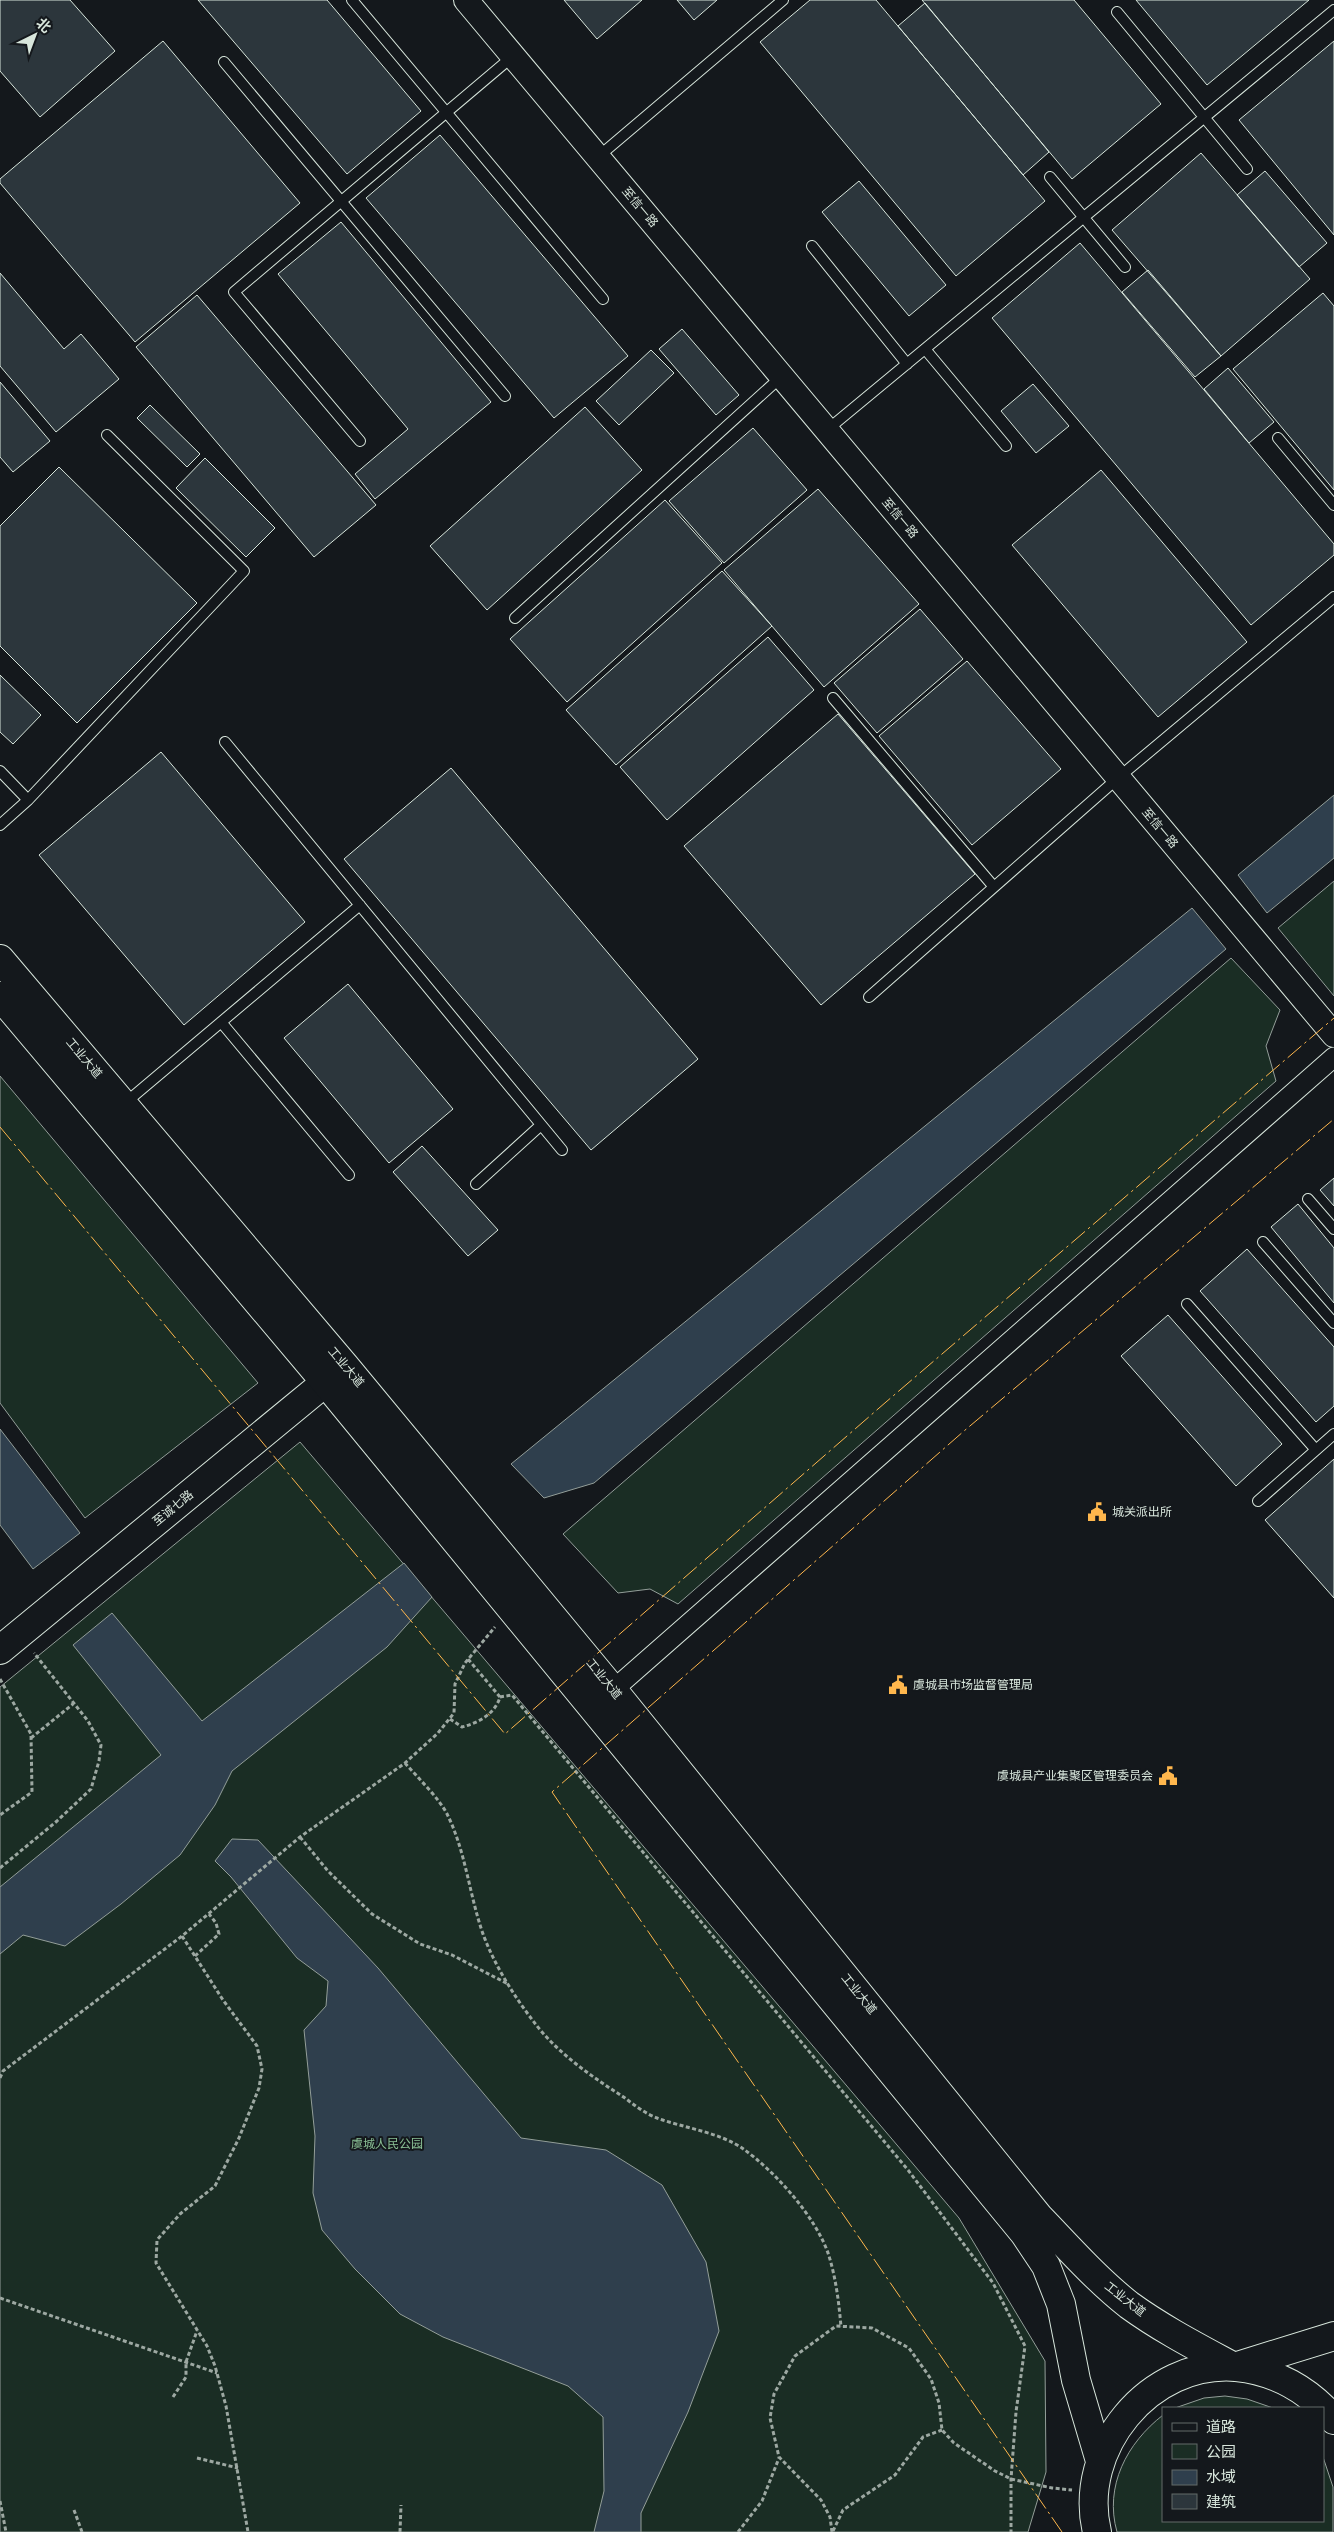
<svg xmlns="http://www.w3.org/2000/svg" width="1334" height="2532" viewBox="0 0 1334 2532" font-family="Rubik,'Noto Sans SC',sans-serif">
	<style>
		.green { fill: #1a2d24; stroke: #939e99 }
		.water { fill: #2f3f4d; stroke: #939e99 }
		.building { fill: #2c363c; stroke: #d8e6dc }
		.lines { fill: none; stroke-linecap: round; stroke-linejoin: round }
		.service-casing { stroke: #d8e6dc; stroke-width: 12 }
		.minor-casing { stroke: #d8e6dc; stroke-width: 21 }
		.tertiary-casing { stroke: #d8e6dc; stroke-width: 26 }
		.secondary-casing { stroke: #d8e6dc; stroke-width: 30 }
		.primary-casing { stroke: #d8e6dc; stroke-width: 30 }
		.path { stroke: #9da8a2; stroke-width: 3; stroke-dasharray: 4 2.5; stroke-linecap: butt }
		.service { stroke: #14181c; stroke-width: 10 }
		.minor { stroke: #14181c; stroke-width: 19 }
		.tertiary { stroke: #14181c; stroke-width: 24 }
		.secondary { stroke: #14181c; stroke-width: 28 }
		.primary { stroke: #14181c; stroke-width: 28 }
		.power { stroke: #ffb74d; stroke-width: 1; stroke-dasharray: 18 4 2.5 4; stroke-linecap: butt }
		.labels { text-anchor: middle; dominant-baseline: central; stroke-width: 4; stroke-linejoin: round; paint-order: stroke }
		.street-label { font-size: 12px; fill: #d8e6dc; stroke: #14181c }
		.poi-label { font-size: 12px; fill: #d8e6dc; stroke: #14181c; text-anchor: start }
		.park-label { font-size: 12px; fill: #8ac095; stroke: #14181c }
	</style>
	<rect width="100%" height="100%" fill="#14181c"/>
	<path class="green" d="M1334,881V996L1278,928Z
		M1231,958L1280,1010L1266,1046L1276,1081L678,1604L650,1589L618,1593L563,1534Z
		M0,1076L258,1383L85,1518L0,1403Z
		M300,1442L959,2218L1045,2361L1046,2472L1028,2532H0V1687Z
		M1225,2396L1247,2399L1273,2408H1175L1204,2398Z
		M1163,2415V2521H1323V2457L1333,2487V2532H1117C1104,2486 1127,2443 1163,2415Z"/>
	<path class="water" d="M1334,795V858L1267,913L1238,875Z
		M1192,908L1226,949L594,1483L544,1498L511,1464Z
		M0,1429L80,1533L33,1569L0,1525Z
		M404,1563L432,1597L387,1647L232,1771L215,1805L180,1855L121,1904L65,1946L23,1935L0,1954V1887L161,1755L73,1645L112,1613L202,1721Z
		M232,1839L258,1840L378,1968L521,2138L606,2150L662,2185L706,2262L719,2331L688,2412L641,2513V2532H594L604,2491L603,2417L568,2386L443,2337L400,2314L355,2269L322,2230L313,2193L315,2136L304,2030L326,2006L328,1981L297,1958L231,1877L215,1861Z"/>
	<path class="building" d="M0,0H70L115,51L40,117L0,71Z
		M198,0H327L421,111L347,174Z
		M564,0H642L597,39Z
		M677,0H717L694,20Z
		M810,0H876L1045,201L956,276L760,42Z
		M922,0H1074L1161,104L1072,179Z
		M1136,0H1309L1207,85Z
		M925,3L1049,152L1023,175L898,26Z
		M163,41L300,203L135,342L0,183V179Z
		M1334,41V235L1239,120Z
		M440,135L628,356L554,418L366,198Z
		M1201,153L1310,279L1221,356L1112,230Z
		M1265,171L1327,243L1299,267L1237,195Z
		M859,181L946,285L909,316L822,212Z
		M341,222L491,402L375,499L355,474L408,429L278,274Z
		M1080,243L1334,544V555L1251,625L992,318Z
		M1148,270L1221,356L1195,377L1122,292Z
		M0,273L64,349L81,334L119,379L56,432L0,366Z
		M1323,293L1334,306V490L1233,369Z
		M197,295L376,505L314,557L136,347Z
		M682,329L739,395L716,415L659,349Z
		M651,350L674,373L619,425L596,401Z
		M1228,368L1274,422L1249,443L1204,389Z
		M0,382L50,441L13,472L0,457Z
		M1033,384L1069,426L1036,453L1001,411Z
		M150,405L200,454L187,467L137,418Z
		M585,407L642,470L487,610L430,546Z
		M753,428L807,490L724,563L669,501Z
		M205,458L275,528L246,557L176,488Z
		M59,467L197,603L77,723L0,646V526Z
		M1101,470L1247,642L1158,717L1012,545Z
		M818,489L919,604L824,687L724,570Z
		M665,500L722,563L567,702L510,639Z
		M722,571L772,626L616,765L566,710Z
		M920,609L963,659L877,733L834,683Z
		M768,637L814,690L667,820L620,767Z
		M967,661L1061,769L972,845L879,736Z
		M0,675L41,715L13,744L0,732Z
		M838,714L975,874L821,1005L684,846Z
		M161,752L305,922L184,1025L39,855Z
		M451,768L698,1059L591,1150L344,859Z
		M348,984L453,1109L389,1163L284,1038Z
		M422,1146L498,1230L468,1256L393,1172Z
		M1334,1178V1206L1320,1190Z
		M1298,1204L1334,1248V1303L1271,1227Z
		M1247,1249L1334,1347V1406L1316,1422L1200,1291Z
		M1168,1315L1282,1444L1236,1486L1121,1356Z
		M1334,1459V1598L1265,1520Z"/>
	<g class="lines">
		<g class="service-casing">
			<path id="service" d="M352,0L603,299
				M1117,12L1247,169
				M224,62L505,396
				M598,157L783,0
				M1050,177L1125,267
				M812,246L907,364
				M925,349L1006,446
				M827,430L1334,10
				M1278,438L1334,505
				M360,441L234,292L513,56
				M515,618L782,376
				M833,698L994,887
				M225,742L562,1150
				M0,771L28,800
				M0,825L28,800L244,571L107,435
				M869,997L1118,778L1334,597
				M221,1022L349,1175
				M124,1104L360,905
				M476,1184L541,1125
				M1308,1199L1334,1229
				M1263,1242L1334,1323
				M1187,1304L1316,1450
				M1258,1501L1334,1434"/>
		</g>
		<g class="minor-casing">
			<path id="minor" d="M613,1690L1334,1057"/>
		</g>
		<g class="tertiary-casing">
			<path id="tertiary" d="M466,0L1334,1035"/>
		</g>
		<g class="secondary-casing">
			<path id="secondary" d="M0,1650L344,1367"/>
		</g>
		<g class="primary-casing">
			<path id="primary" d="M0,959L345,1366L613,1690L1039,2217C1068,2247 1096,2279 1129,2305C1162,2329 1199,2348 1234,2367L1334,2336
				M0,996L326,1383L1024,2233L1046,2266L1061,2304L1076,2380L1100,2461
				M1097,2532C1077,2449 1149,2360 1236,2367C1275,2371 1309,2390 1334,2420"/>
		</g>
		<path class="path" d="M0,1679L31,1734L32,1792L0,1815
			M500,1697L512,1695L908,2170L993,2283L1025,2346L1016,2412L1011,2479V2532
			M450,1719L462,1727C478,1723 495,1714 500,1697L468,1659
			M31,1738L73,1704
			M405,1763C417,1777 441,1800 448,1816C465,1851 469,1891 481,1928C492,1962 515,1998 537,2026C561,2056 594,2078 625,2098C634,2105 646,2114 657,2118C684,2128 718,2132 742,2148C775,2171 817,2218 829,2256C836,2279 839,2303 841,2327
			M300,1837L328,1871L372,1914L420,1944L452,1955L508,1984
			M0,1868L57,1821L91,1789L99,1761L101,1745L88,1721L34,1653
			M182,1936L223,2000L257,2046L262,2069L259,2088L239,2138L215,2186L180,2214L157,2240L156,2263L207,2346L215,2366L226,2406L248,2532
			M195,1956L219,1934L216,1923L209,1914
			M0,2078L3,2071L182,1936L300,1837L405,1763L438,1733L454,1713L455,1684L465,1663L495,1627
			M0,2298L217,2373
			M173,2397L186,2377V2362L197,2331
			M197,2458L238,2468
			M0,2501L6,2532
			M74,2510L82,2532
			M833,2531L843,2510L895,2475L923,2437L942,2430
			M400,2532L401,2505
			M738,2532L762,2501L779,2458
			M832,2532L830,2517L821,2500L779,2457L770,2418L774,2394L795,2356L836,2326L872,2328L909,2348L931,2379L939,2403L942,2430L954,2443L995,2471L1011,2479L1052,2488L1072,2490"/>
		<use href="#service" class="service"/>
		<use href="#minor" class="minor"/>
		<use href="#tertiary" class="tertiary"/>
		<use href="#secondary" class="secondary"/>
		<use href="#primary" class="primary"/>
		<path class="power" d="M0,1127L505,1734L886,1402L1334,1018
			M1062,2532L552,1792L964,1431L1334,1119"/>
	</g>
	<defs>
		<g id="civic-bare" transform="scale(1.5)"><path d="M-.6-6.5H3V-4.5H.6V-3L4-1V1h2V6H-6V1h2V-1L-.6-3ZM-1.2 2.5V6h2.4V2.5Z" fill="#ffb74d" stroke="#14181c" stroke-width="2.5" paint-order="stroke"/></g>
	</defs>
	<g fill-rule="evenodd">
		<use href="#civic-bare" x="1097" y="1512"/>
		<use href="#civic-bare" x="898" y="1685"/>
		<use href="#civic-bare" x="1168" y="1776"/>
	</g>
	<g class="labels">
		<g class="street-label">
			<text transform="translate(640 207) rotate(50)">至信一路</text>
			<text transform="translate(900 518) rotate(50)">至信一路</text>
			<text transform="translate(1160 828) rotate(50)">至信一路</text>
			<text transform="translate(84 1058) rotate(50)">工业大道</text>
			<text transform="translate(346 1367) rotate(50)">工业大道</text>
			<text transform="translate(173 1508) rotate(-39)">至诚七路</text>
			<text transform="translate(604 1679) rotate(51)">工业大道</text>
			<text transform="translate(859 1994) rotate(51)">工业大道</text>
			<text transform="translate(1125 2299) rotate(38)">工业大道</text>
		</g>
		<g class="poi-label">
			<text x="1112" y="1512">城关派出所</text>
			<text x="913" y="1685">虞城县市场监督管理局</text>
			<text x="1153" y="1776" text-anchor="end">虞城县产业集聚区管理委员会</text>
		</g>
		<g class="park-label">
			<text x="387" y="2144">虞城人民公园</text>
		</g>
	</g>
	<rect x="1162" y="2407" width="162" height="115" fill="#14181c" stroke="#626a69"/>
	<rect x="1172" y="2423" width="25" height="8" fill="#14181c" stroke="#626a69"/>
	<text x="1206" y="2432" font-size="15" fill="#d8e6dc">道路</text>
	<rect x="1172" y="2444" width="25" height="15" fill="#1a2d24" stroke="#626a69"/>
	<text x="1206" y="2457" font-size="15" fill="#d8e6dc">公园</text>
	<rect x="1172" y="2470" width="25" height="15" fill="#2f3f4d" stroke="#626a69"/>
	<text x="1206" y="2482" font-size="15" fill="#d8e6dc">水域</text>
	<rect x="1172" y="2494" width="25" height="15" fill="#2c363c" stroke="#626a69"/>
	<text x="1206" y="2507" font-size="15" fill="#d8e6dc">建筑</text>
	<g transform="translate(35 35) rotate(42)" stroke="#14181c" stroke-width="4" paint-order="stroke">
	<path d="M0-4L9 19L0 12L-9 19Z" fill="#d8e6dc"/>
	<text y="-8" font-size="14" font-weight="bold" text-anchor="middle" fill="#d8e6dc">北</text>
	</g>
</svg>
